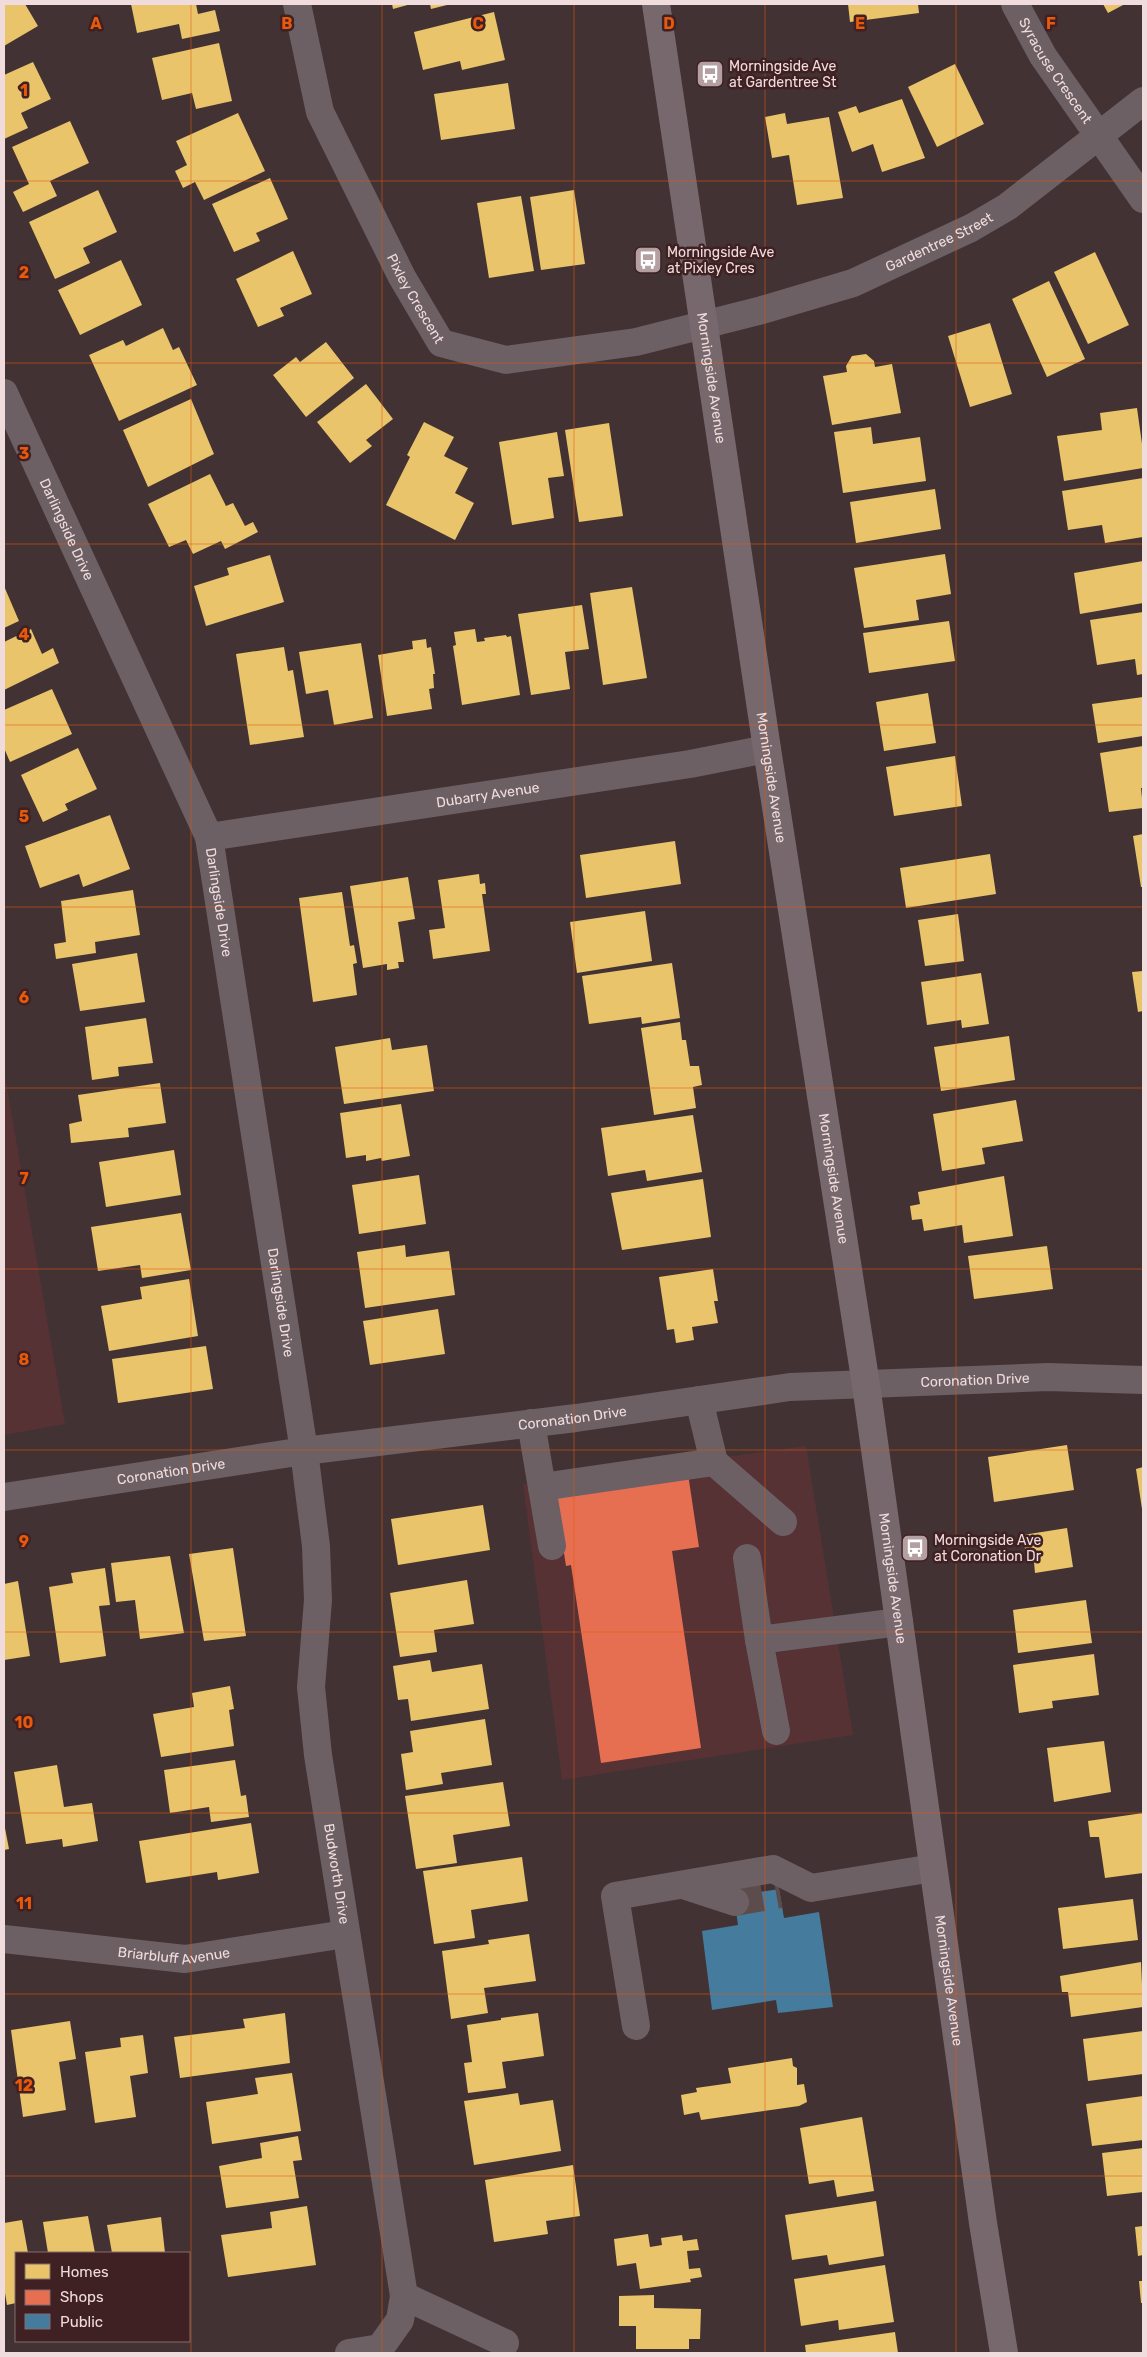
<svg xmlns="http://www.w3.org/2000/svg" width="1147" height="2357" viewBox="0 0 1147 2357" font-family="Rubik,sans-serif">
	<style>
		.built { fill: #563235 }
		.homes { fill: #e9c46a }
		.shops { fill: #e76f51 }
		.public { fill: #457b9d }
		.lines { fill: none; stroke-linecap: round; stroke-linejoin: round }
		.minor-tunnel { stroke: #5d4c4c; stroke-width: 28; stroke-dasharray: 28 14; stroke-linecap: butt }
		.minor { stroke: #6c6065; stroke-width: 28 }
		.major { stroke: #77686e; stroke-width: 28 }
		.grid { fill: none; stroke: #e8590c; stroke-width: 1; stroke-opacity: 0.55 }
		.labels { text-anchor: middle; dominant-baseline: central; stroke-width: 5; stroke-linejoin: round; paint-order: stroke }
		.poi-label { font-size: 14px; fill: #f1dcdd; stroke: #3f2123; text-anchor: start }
		.street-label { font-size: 14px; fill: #f1dcdd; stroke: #3f2123 }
		.grid-label { font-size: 16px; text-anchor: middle; font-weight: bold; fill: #e8590c; stroke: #3f2123; stroke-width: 5; stroke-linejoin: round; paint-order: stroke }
	</style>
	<rect width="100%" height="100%" fill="#433233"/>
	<path class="built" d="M4,1070L65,1424L4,1435Z
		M806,1446L853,1735L562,1780L523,1484Z"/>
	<path class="homes" d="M4,4H25L38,26L4,46Z
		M131,4H196L198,14L215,10L220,31L182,39L179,24L137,33Z
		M392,4H411L393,9Z
		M430,4H451L431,9Z
		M848,4H918L919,13L850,22Z
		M1103,4H1125L1108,13Z
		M494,12L505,60L462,70L460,61L423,70L414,32Z
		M219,43L232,101L196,109L192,93L162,100L152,58Z
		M33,62L51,99L21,113L28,128L4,139V75Z
		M955,64L984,124L937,147L908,87Z
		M508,83L515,129L441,140L434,94Z
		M902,99L925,158L882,172L873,144L852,152L838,112L856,106L859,113Z
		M238,113L265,171L204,200L195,182L183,188L175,171L187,165L176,141Z
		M785,113L787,124L829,117L843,198L797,205L789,155L772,158L765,117Z
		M70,121L89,163L50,181L57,196L23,212L13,192L29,184L12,147Z
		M270,178L288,219L256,233L260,241L234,252L212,204Z
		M98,190L117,232L83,248L90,263L55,279L29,222Z
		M574,190L585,264L541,270L530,197Z
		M521,196L534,271L489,278L477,203Z
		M293,251L312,294L280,308L284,316L258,327L236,279Z
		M1095,252L1129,325L1088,344L1054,272Z
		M121,260L142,305L80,335L58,290Z
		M1049,281L1085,359L1047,377L1012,299Z
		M990,323L1012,394L970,407L948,336Z
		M163,328L173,350L179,347L197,385L119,421L89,355L123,340L126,346Z
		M326,342L354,378L306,417L273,375L296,357L300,362Z
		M866,354L874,361L875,367L892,364L901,413L832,425L823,376L847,372L846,366L852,356Z
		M366,384L393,419L366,440L372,446L350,463L317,422Z
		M191,399L214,454L148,487L123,430Z
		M1137,408L1143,451V468L1064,481L1057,436L1102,430L1100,413Z
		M424,422L454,437L444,456L468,468L455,493L474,503L455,540L386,505L410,457L407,455Z
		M609,423L623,516L579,522L565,430Z
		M871,427L873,444L920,437L926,481L843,493L834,432Z
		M557,432L564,476L548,478L554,518L512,525L499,442Z
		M210,474L226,506L233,503L245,526L253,522L258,532L225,549L221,541L193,554L186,540L169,547L148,504Z
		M1143,478V537L1105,543L1102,525L1068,530L1062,491Z
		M935,489L941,529L856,543L850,502Z
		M945,554L951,594L916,600L919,620L864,628L854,568Z
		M270,555L284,602L206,626L194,586L229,575L227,568Z
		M1143,561V603L1080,614L1074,573Z
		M4,586L19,621L4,628Z
		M632,587L647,678L603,685L590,593Z
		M582,605L589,649L565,652L570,689L531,695L518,614Z
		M1143,612V674L1137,675L1135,659L1097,665L1090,620Z
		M949,621L955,661L869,673L863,633Z
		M31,629L42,654L53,648L59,663L4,690V642Z
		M475,629L477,642L485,641L484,638L506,635L507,637L511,636L520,695L462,705L453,646L456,645L454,632Z
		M426,639L427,648L431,647L435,674H433L434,688L429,689L432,709L387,716L378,655L413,649L412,641Z
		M361,643L373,718L334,725L328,690L306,694L299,652Z
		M284,647L288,671L293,670L304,737L250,745L236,654Z
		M52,689L72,734L10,762L4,748V710Z
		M928,693L936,743L884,751L876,702Z
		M1143,697V736L1098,743L1092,704Z
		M1143,746V788H1141L1143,808L1109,812L1100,753Z
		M78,748L97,789L65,804L68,810L43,822L21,775Z
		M955,756L962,806L894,816L886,767Z
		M110,815L130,869L83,887L79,874L40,888L25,846Z
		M1143,834V887H1141L1133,836Z
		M675,841L681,884L586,898L580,855Z
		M990,854L996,894L906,908L900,868Z
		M479,874L480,884L485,883L486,894H482L490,951L433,959L429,930L445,928L438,880Z
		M408,877L415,919L398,922L404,962H398L399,968L387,970V964L363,968L350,886Z
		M133,890L140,935L95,942L96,953L56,959L54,944L66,942L61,901Z
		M342,892L350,946L354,945L357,963L353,964L357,995L313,1002L299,898Z
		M645,911L652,961L577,973L570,922Z
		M958,914L964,961L925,966L918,920Z
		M137,953L145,1002L80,1011L72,964Z
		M672,963L680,1018L642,1024L641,1017L589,1024L582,976Z
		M1143,971V1011L1138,1012L1132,972Z
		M981,973L989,1024L962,1028L961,1020L927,1025L921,982Z
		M146,1018L153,1063L118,1067L119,1076L92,1080L85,1027Z
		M680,1022L682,1040H686L690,1066H699L702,1085L693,1087L696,1108L654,1115L641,1028Z
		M1009,1036L1015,1080L941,1091L934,1047Z
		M390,1038L392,1050L427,1045L434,1091L344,1104L335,1047Z
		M160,1083L166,1123L128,1128L129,1137L71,1143L69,1124L82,1121L78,1095Z
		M1016,1100L1023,1141L982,1148L985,1164L942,1171L933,1114Z
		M401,1104L410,1156L382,1161L381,1158L366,1161V1155L346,1158L340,1113Z
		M693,1115L702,1172L647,1181L645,1170L608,1176L601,1128Z
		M174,1150L181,1195L106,1207L99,1162Z
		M419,1175L426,1224L359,1234L352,1185Z
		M1004,1176L1013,1236L964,1243L962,1225L924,1231L922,1219L912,1220L910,1206L920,1204L918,1192Z
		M703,1179L711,1237L622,1250L611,1193Z
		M181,1213L191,1270L142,1278L140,1265L98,1271L91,1227Z
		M405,1245L406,1257L449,1251L455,1295L365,1308L357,1252Z
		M1047,1246L1053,1289L974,1299L968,1256Z
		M713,1269L718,1301H714L718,1323L692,1327L694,1340L676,1343L674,1329L667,1330L659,1277Z
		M189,1279L198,1336L109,1351L101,1306L142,1299L140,1287Z
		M438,1309L445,1354L370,1365L363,1321Z
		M206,1346L213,1389L118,1403L112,1359Z
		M1067,1445L1074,1490L994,1502L988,1457Z
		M1143,1467V1509H1142L1136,1469Z
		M483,1505L490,1550L398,1565L391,1519Z
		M1067,1528L1073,1567L1035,1573L1034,1562L1027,1563L1023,1535Z
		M233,1548L246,1636L204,1641L189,1554Z
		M170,1556L184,1633L140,1639L135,1600L116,1602L111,1563Z
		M105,1568L110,1605L99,1606L106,1656L60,1663L49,1587L73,1583L71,1573Z
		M467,1580L474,1624L434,1630L437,1652L400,1657L390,1593Z
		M18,1581L30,1656L4,1660V1584Z
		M1086,1600L1092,1643L1018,1653L1013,1610Z
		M1094,1654L1099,1695L1052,1701L1053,1708L1019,1713L1013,1665Z
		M430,1660L432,1672L482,1664L489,1709L411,1721L408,1699L398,1700L393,1666Z
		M230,1686L234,1709L229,1710L234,1746L161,1757L153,1714L194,1707L192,1693Z
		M485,1719L492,1765L441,1773L443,1784L406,1790L401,1754L413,1752L410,1731Z
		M1104,1741L1111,1792L1054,1802L1047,1748Z
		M235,1760L241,1796L246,1795L249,1817L211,1822L209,1807L170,1813L164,1770Z
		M57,1765L64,1807L92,1803L98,1841L63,1847L62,1839L26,1844L14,1772Z
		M503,1782L510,1826L453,1835L457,1863L416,1869L405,1796Z
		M1143,1813V1873L1105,1878L1099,1837H1090L1088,1821Z
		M4,1823L9,1849L4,1850Z
		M251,1823L259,1873L218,1880L217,1872L146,1883L139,1841Z
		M522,1857L528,1901L471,1910L475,1938L434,1944L423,1871Z
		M1133,1899L1138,1940L1063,1949L1058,1908Z
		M529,1934L536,1981L484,1988L488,2013L451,2019L442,1951L489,1944L488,1940Z
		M1141,1962L1143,2007L1071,2017L1068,1992H1062L1060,1976Z
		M285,2013L290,2063L180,2078L174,2037L245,2028L243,2019Z
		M538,2013L544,2056L502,2062L506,2088L468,2093L464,2063L472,2062L467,2025L501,2020V2018Z
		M70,2021L76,2059L59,2062L66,2110L23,2117L11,2030Z
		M1143,2031V2074L1088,2081L1083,2039Z
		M143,2035L148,2073L130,2076L136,2117L95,2123L85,2052L121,2047L120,2038Z
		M792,2058L793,2066L797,2068V2085L804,2084L807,2102L799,2106L701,2120L699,2112L684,2115L681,2095L697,2092L696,2088L731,2083L728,2068Z
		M292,2073L301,2131L212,2144L206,2102L258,2094L255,2078Z
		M518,2093L520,2105L553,2100L561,2151L474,2165L464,2101Z
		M1143,2096V2140L1092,2146L1086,2104Z
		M862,2117L874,2191L837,2197L834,2180L809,2184L800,2128Z
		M298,2136L302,2160L293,2161L299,2198L226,2208L219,2166L262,2158L260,2143Z
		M1143,2148V2192L1107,2196L1102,2153Z
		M573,2165L580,2216L546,2221L548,2234L494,2242L485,2180Z
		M876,2201L884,2256L829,2265L827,2255L792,2260L785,2215Z
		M307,2206L316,2265L228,2277L221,2235L272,2228L270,2212Z
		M88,2216L95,2253H48L43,2222Z
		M161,2217L165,2253H112L107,2225Z
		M22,2220L28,2253H16V2303L7,2305L4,2287V2223Z
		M1143,2226V2255L1138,2256L1135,2227Z
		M648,2234L650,2247L662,2245L661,2238L682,2235L683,2241L697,2239L699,2250L687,2251L689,2269L700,2268L702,2277L690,2279L691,2282L640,2289L636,2263L617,2266L614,2239Z
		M885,2265L894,2322L839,2330L838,2320L801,2326L794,2279Z
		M1139,2281H1143V2303H1141Z
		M654,2295V2308L701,2309L700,2339H689V2349H636V2326H619V2296Z
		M895,2332L898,2353H806L805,2345Z"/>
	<path class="shops" d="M688,1474L699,1547L672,1551L701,1748L601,1763L571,1565L566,1566L555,1494Z"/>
	<path class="public" d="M779,1889L784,1918L819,1912L833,2007L778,2013L776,2000L712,2010L702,1931L738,1925L734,1896Z"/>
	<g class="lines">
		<path class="minor-tunnel" d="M735,1902L780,1894"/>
		<g class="minor">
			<path id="s1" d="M297,4L320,112L402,277L441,343L506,360L636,342L762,310L853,283L971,228L1007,207L1143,101"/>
			<path id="s2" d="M1015,4L1043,56L1143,199"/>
			<path id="s3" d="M4,393L209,837L304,1451L316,1546L318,1600L311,1687L318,1755L404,2296L400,2320L380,2348L349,2353"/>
			<path id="s4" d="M209,837L690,764L767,749"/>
			<path d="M699,1400L714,1462"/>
			<path d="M531,1423L552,1546"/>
			<path d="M542,1487L714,1462L783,1522"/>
			<path id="s5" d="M4,1497L304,1451L576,1418L790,1387L1048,1377L1143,1380"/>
			<path d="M747,1558L759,1640L899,1622"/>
			<path d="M759,1640L776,1731"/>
			<path d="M686,1886L735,1902"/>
			<path id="s6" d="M4,1939L185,1959L345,1934"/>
			<path d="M636,2026L615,1896L773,1869L811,1888L933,1868"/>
			<path d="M404,2296L505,2343"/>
		</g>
		<path class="major" id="s7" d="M656,4L767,749L866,1385L983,2223L1004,2353"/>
	</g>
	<path class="grid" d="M191,4V2353M382,4V2353M574,4V2353M765,4V2353M956,4V2353M4,181H1143M4,363H1143M4,544H1143M4,725H1143M4,907H1143M4,1088H1143M4,1269H1143M4,1450H1143M4,1632H1143M4,1813H1143M4,1994H1143M4,2176H1143"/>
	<defs>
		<g id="bus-square" transform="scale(1.4375)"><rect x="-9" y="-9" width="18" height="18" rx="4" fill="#b4a0a2" stroke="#3f2123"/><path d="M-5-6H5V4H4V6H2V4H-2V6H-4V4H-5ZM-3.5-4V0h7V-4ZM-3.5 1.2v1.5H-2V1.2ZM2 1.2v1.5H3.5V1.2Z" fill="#fff"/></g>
	</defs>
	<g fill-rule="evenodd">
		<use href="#bus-square" x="710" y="74"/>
		<use href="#bus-square" x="648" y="260"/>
		<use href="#bus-square" x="915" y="1548"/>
	</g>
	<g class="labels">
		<g class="poi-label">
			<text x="729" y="66">Morningside Ave<tspan x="729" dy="16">at Gardentree St</tspan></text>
			<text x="667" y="252">Morningside Ave<tspan x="667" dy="16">at Pixley Cres</tspan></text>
			<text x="934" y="1540">Morningside Ave<tspan x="934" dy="16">at Coronation Dr</tspan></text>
		</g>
		<g class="street-label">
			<text stroke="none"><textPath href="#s2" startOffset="78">Syracuse Crescent</textPath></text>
			<text stroke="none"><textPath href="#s1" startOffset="890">Gardentree Street</textPath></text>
			<text stroke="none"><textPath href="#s1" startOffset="320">Pixley Crescent</textPath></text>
			<text stroke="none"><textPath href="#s7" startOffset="378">Morningside Avenue</textPath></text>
			<text stroke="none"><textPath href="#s3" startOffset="150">Darlingside Drive</textPath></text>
			<text stroke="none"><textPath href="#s7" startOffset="782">Morningside Avenue</textPath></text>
			<text stroke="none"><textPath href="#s4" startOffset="282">Dubarry Avenue</textPath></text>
			<text stroke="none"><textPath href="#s3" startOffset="555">Darlingside Drive</textPath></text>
			<text stroke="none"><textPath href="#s7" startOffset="1188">Morningside Avenue</textPath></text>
			<text stroke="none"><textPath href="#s3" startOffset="960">Darlingside Drive</textPath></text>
			<text stroke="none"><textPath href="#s5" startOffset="979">Coronation Drive</textPath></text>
			<text stroke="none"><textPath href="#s5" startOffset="574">Coronation Drive</textPath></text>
			<text stroke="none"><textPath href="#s5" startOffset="169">Coronation Drive</textPath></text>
			<text stroke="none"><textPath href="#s7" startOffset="1592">Morningside Avenue</textPath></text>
			<text stroke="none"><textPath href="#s3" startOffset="1536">Budworth Drive</textPath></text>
			<text stroke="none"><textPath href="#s6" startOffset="171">Briarbluff Avenue</textPath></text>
			<text stroke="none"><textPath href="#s7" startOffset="1998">Morningside Avenue</textPath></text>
		</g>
	</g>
	<g class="grid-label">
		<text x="96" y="29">A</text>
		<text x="287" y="29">B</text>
		<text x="478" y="29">C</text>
		<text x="669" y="29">D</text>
		<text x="860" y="29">E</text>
		<text x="1051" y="29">F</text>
		<text x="24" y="96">1</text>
		<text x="24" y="278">2</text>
		<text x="24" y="459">3</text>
		<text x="24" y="640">4</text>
		<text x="24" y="822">5</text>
		<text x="24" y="1003">6</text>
		<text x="24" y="1184">7</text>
		<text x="24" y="1365">8</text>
		<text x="24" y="1547">9</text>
		<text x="24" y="1728">10</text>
		<text x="24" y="1909">11</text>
		<text x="24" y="2091">12</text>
	</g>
	<rect width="1147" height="2357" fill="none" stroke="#f1dcdd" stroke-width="10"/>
	<rect x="15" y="2252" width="175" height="90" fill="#3f2123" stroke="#866c6d"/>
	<rect x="25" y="2264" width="25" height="15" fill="#e9c46a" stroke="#866c6d"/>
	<text x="60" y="2277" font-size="15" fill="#f1dcdd">Homes</text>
	<rect x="25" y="2290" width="25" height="15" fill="#e76f51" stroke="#866c6d"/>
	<text x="60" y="2302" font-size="15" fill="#f1dcdd">Shops</text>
	<rect x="25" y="2314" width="25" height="15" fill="#457b9d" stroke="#866c6d"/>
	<text x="60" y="2327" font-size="15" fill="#f1dcdd">Public</text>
</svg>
